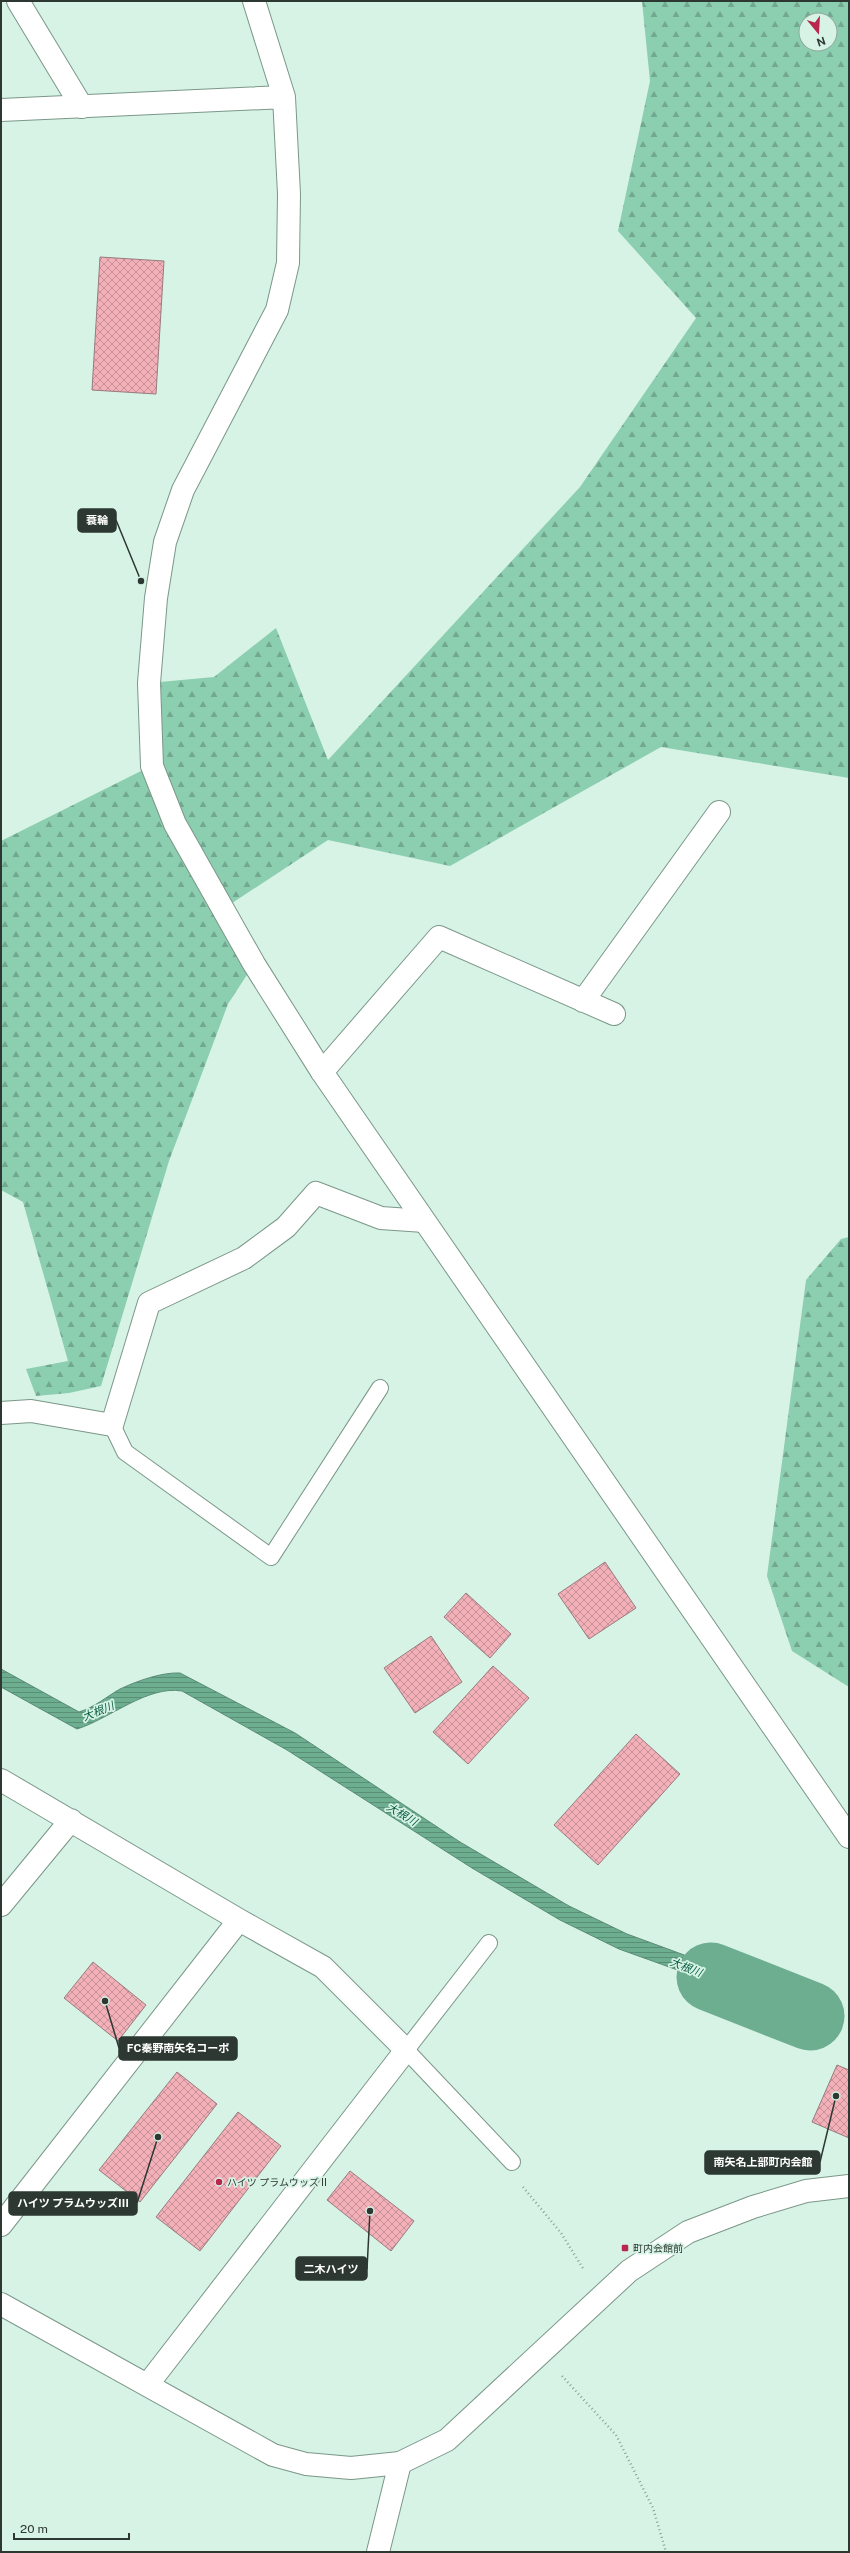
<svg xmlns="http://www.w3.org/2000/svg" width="850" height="2553" viewBox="0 0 850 2553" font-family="'Public Sans','Noto Sans JP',sans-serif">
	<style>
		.forest { fill: url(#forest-firs); fill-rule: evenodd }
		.water { fill: url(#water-rules); stroke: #5a8b75 }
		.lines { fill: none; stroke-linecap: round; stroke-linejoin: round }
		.river { stroke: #6dae91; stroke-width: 69 }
		.building { fill: url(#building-cross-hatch); stroke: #987b7e }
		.service-casing { stroke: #7b9789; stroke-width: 18 }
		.minor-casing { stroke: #7b9789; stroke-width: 24 }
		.tertiary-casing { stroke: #7b9789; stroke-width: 24 }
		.path { stroke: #8ca197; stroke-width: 2.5; stroke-dasharray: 1 3; stroke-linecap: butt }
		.service { stroke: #fff; stroke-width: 16 }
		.minor { stroke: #fff; stroke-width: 22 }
		.tertiary { stroke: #fff; stroke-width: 22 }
		.poi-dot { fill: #b7274e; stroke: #d6f3e5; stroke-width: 1.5 }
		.labels { text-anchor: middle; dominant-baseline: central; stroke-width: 3.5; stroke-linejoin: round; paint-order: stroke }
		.poi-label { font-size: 10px; fill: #2d3833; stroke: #d6f3e5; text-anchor: start }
		.water-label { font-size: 11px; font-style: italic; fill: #075d42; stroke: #d6f3e5 }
		.leader { fill: none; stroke: #2d3833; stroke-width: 1.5 }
		.callout-dot { fill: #2d3833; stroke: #d6f3e5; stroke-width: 1.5 }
		.callout { fill: #2d3833; stroke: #2d3833; stroke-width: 1.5 }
		.callout-label { font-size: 11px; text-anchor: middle; font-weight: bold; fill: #fff }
	</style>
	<defs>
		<pattern id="forest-firs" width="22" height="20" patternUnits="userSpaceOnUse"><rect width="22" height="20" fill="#8cceb0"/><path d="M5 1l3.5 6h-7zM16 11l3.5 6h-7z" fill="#73a890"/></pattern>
		<pattern id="water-rules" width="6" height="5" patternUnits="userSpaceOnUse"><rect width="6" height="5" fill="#6dae91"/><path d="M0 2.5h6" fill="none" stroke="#5a8f77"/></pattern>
		<pattern id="building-cross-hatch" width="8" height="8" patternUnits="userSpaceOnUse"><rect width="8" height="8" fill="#f3b0b8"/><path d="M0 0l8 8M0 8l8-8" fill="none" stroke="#c59096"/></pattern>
	</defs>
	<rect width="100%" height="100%" fill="#d6f3e5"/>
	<path class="forest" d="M642,1H849V778L661,747L450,866L328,840L223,909L254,964L228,1004L169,1161L101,1386L69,1393L36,1396L26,1369L68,1361L23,1202L1,1190V841L151,766L149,683L214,677L276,628L328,760L580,487L696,318L618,231L650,81ZM806,20H830V44H806Z
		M849,1237V1687L792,1651L767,1576L806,1280L841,1239Z"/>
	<path class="water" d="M1,1669L79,1712C95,1707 106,1697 120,1689C137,1681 162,1672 180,1673L295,1733L460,1842L569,1906L627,1934L804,1999L800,2014L619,1949L560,1920L472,1868L287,1750L182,1691C148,1685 109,1719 77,1729L1,1687Z"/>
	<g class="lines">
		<path class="river" d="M711,1977L810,2016"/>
	</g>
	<path class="building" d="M100,257L164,261L156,394L92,390Z
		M605,1562L636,1608L589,1639L558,1594Z
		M466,1593L511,1634L490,1658L444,1617Z
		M431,1636L462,1682L415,1713L384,1668Z
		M493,1666L529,1698L468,1764L433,1732Z
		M636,1734L680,1774L598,1865L554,1825Z
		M93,1962L146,2005L118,2041L64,1998Z
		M837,2065L849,2070V2138L812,2122Z
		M177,2072L217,2104L140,2202L99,2170Z
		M238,2112L281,2146L200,2251L156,2217Z
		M350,2171L414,2221L391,2251L327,2200Z"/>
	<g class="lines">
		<g class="service-casing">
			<path id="service" d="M112,1425L125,1452L271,1557L380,1388
				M489,1943L406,2050L512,2162"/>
		</g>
		<g class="minor-casing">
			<path id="minor" d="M18,1L82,107
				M583,1001L719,812
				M322,1072L439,937L614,1014
				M1,1413L31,1411L112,1425L149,1303L244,1258L286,1227L316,1193L381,1218L424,1221
				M1,1780L239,1920L323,1967L406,2050L148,2384
				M1,1905L71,1820
				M1,2225L239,1920
				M378,2552L400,2463"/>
		</g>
		<g class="tertiary-casing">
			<path id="tertiary" d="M254,1L284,97L289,194L288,263L277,310L183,490L165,542L156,598L149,683L152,766L175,824L254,964L322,1072L849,1837
				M1,110L284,97
				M1,2304L273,2455L306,2464L351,2468L400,2463L447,2440L629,2271L688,2232L753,2207L806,2191L849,2186"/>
		</g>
		<path class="path" d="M523,2187L561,2233L584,2270
			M562,2376L616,2435L653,2508L666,2552"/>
		<use href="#service" class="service"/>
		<use href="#minor" class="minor"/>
		<use href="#tertiary" class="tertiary"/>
	</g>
	<g class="poi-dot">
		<circle cx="219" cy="2182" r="4"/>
		<rect x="621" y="2244" width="8" height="8" rx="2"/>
	</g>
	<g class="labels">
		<g class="poi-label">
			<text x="227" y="2182">ハイツ プラムウッズⅡ</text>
			<text x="633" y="2248">町内会館前</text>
		</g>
		<g class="water-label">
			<text transform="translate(98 1711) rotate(-22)">大根川</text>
			<text transform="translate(402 1814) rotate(31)">大根川</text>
			<text transform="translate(686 1967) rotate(21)">大根川</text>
		</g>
	</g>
	<path class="leader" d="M141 581L116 520M105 2001L119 2048M836 2096L820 2162M158 2137L137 2203M370 2211L367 2269"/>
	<g class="callout-dot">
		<circle cx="141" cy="581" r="4"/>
		<circle cx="105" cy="2001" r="4"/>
		<circle cx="836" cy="2096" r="4"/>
		<circle cx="158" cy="2137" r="4"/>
		<circle cx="370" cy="2211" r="4"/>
	</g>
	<g class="callout">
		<rect x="78" y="509" width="38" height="23" rx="4"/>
		<rect x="119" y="2037" width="118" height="23" rx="4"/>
		<rect x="705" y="2151" width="115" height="23" rx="4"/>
		<rect x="9" y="2192" width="128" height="23" rx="4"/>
		<rect x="296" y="2257" width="71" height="23" rx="4"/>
	</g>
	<g class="callout-label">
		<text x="97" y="524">蓑輪</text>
		<text x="178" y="2052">FC秦野南矢名コーポ</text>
		<text x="763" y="2166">南矢名上部町内会館</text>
		<text x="73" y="2207">ハイツ プラムウッズⅢ</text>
		<text x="331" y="2273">二木ハイツ</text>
	</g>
	<rect width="850" height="2553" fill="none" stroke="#2d3833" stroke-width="4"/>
	<g transform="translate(818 32) rotate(162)"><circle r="19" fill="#d6f3e5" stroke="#92a89e"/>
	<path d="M0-3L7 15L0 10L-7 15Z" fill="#b7274e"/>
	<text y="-6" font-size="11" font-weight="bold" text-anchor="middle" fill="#2d3833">N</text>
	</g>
	<path d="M14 2533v6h115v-6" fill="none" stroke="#2d3833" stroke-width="2"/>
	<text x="20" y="2533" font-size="12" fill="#2d3833" stroke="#d6f3e5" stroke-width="3" paint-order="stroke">20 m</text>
</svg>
